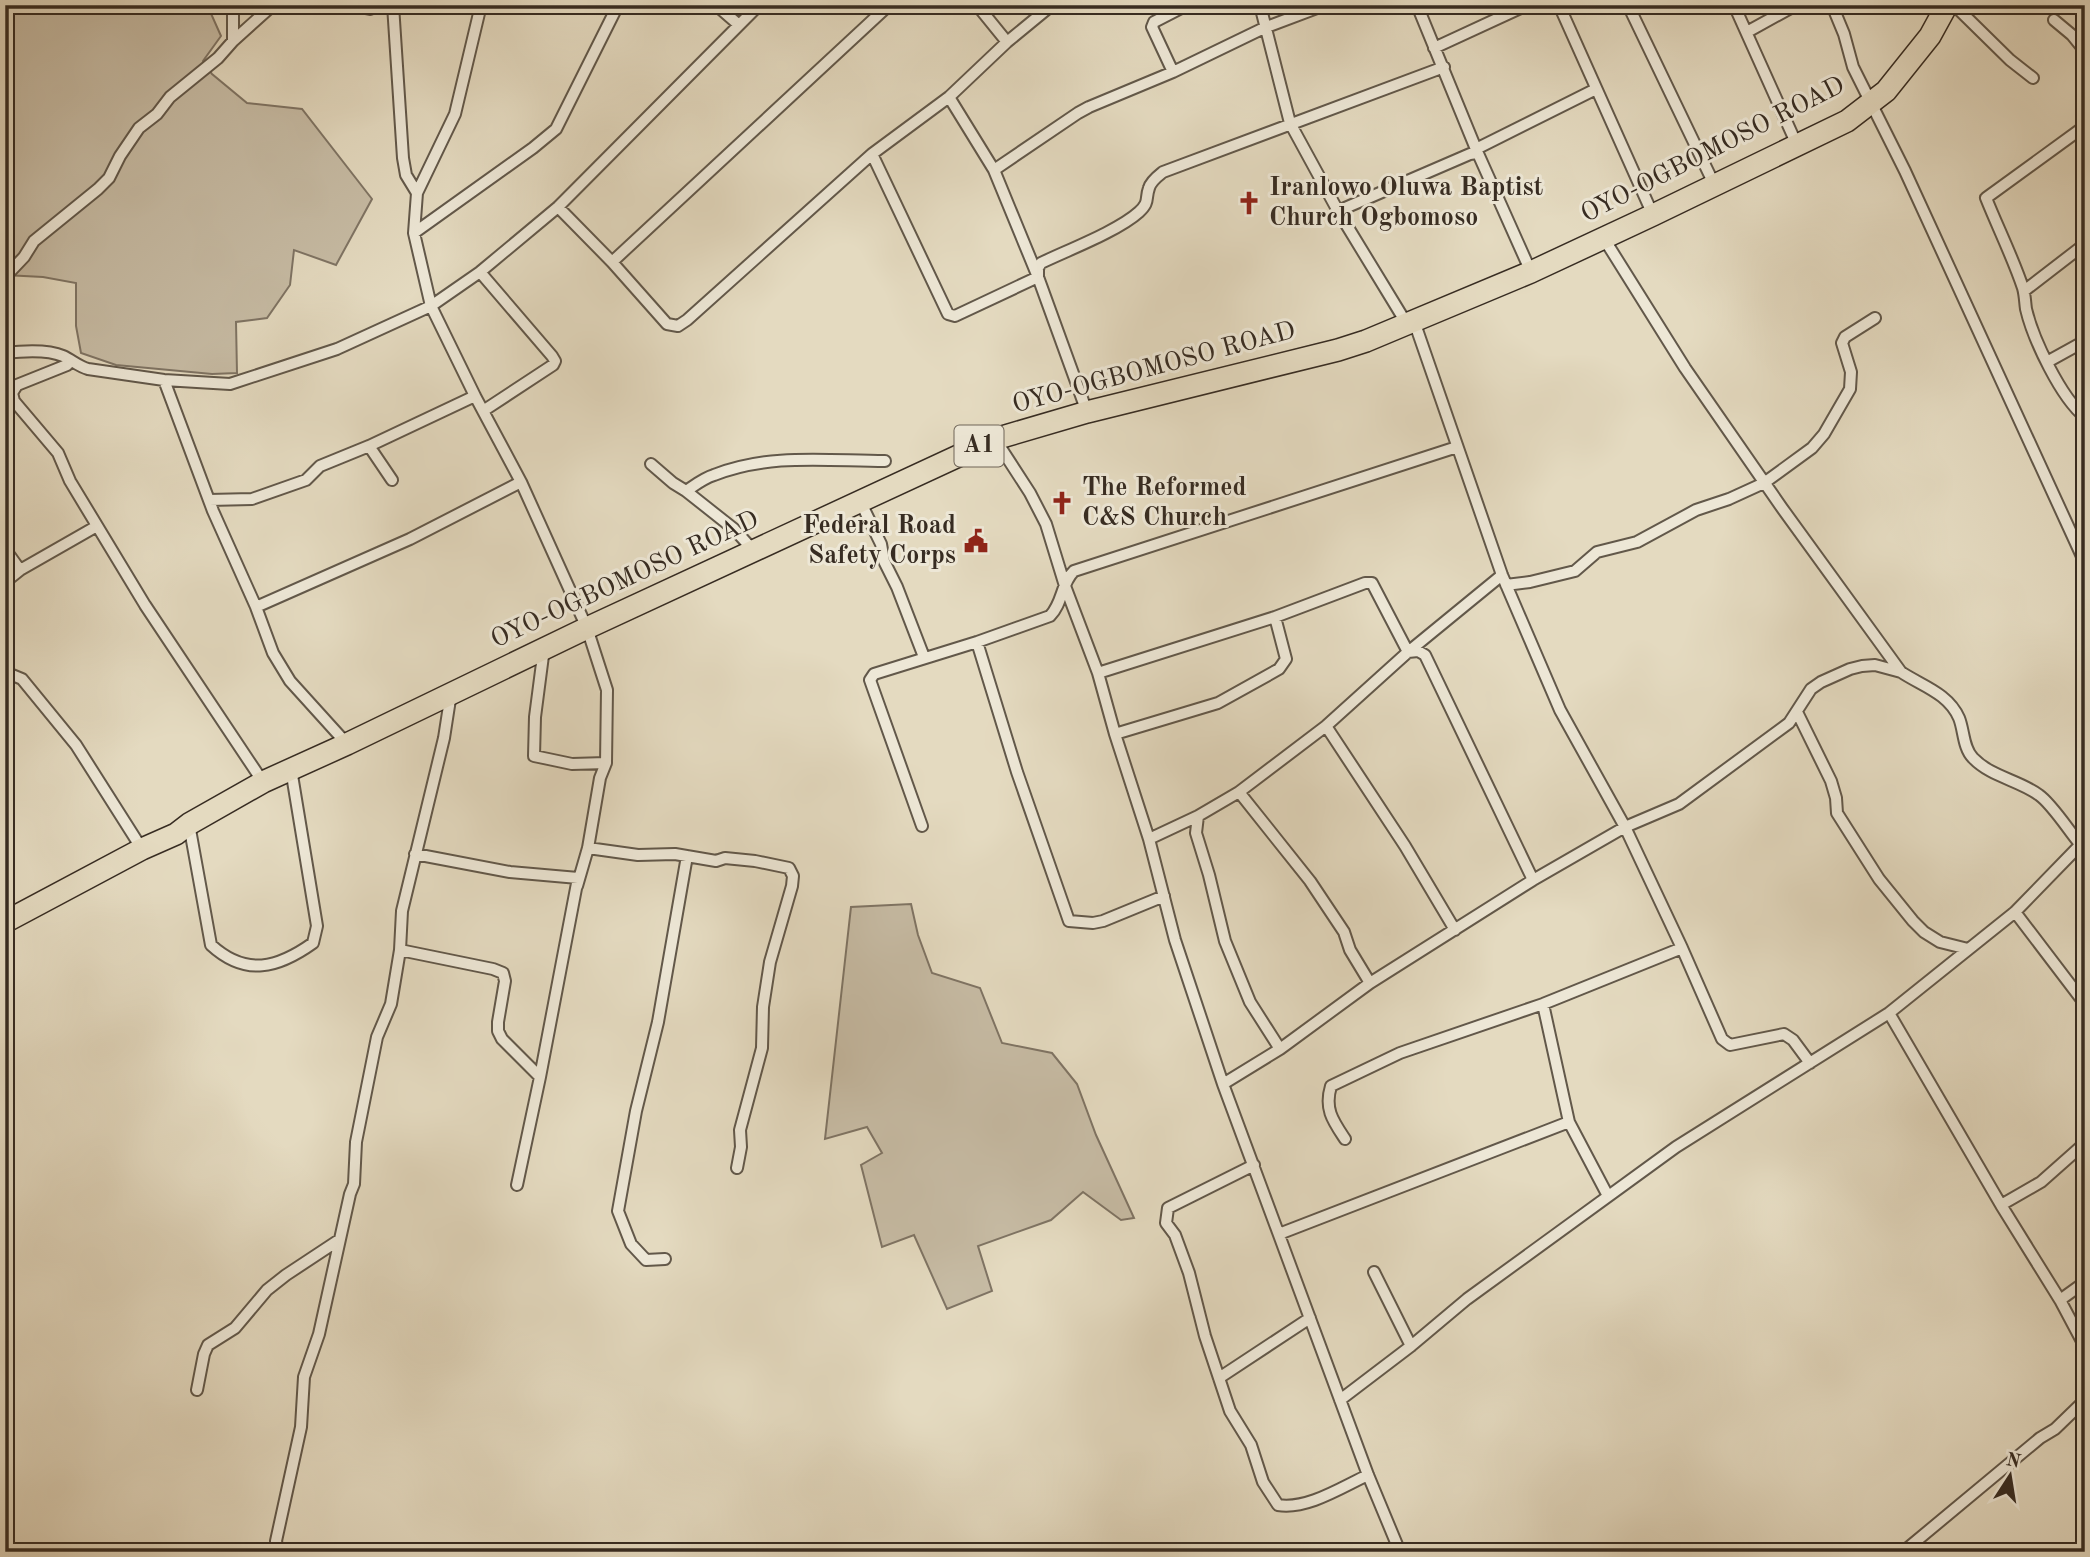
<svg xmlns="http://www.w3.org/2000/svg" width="2090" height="1557" viewBox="0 0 2090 1557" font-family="'Old Standard TT',serif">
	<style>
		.green { fill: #c7bca5; stroke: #7f7464; stroke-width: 2 }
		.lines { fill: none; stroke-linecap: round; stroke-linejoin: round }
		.street-casing { stroke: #62584a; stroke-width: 14 }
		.highway-casing { stroke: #372c22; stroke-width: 24 }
		.street { stroke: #ede7d6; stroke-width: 10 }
		.highway { stroke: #e4dac0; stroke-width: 21 }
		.labels { text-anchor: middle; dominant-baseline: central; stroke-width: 6; stroke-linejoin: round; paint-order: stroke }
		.shield { fill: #ede7d6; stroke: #6e6458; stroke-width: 2 }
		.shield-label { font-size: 24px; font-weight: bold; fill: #372c22 }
		.street-label { font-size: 26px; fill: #372c22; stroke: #ede7d6 }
		.poi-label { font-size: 26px; font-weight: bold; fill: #372c22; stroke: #ede7d6; text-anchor: start }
	</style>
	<rect width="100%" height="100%" fill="#e4dac0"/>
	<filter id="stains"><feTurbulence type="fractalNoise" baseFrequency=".00286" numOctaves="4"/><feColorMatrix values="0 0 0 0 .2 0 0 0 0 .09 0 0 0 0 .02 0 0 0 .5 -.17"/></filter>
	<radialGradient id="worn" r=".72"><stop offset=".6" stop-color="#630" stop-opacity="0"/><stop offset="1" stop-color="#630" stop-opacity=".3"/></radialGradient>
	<path class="green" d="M5,5H205L209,9L221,36L203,61L212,74L247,103L302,109L372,199L336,265L294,250L290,285L267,318L236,322L237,373L212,374L116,365L81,353L76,326V283L43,277L5,275Z
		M911,904L918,935L932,973L980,988L1002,1043L1052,1053L1077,1084L1096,1135L1134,1218L1121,1220L1083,1192L1051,1220L978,1246L992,1291L947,1309L914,1235L882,1247L861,1165L882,1153L867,1127L825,1139L851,907Z"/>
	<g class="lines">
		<g class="street-casing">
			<path id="street" d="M350,5L370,9L378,5
				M393,5L403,158L406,175L417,193
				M481,5L455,114L417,193L414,233L431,306L475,396L521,482L587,628L607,690L606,763L600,778L588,848L577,886
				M716,5L739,25
				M977,5L1007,42
				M1260,5L1290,123L1338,211L1402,316L1414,321L1502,575L1560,710L1625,827L1682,948L1722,1039L1730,1045L1784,1034L1793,1040L1810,1063
				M1417,5L1476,149L1531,272
				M1559,5L1653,215
				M1628,5L1714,184
				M1734,5L1797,145
				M1832,5L1844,34L1853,67L1905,171L2085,563
				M1954,5L2010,60L2033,78
				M2054,20L2072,35L2085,51
				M1747,32L1796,5
				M233,41V5
				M1434,48L1527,5
				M1173,72L1152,27L1154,22L1187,5
				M949,97L994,170L1038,277L1087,412
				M2085,126L1986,198C1998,228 2013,258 2023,288C2025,295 2025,302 2026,309C2033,339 2061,398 2085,417
				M872,154L948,314L955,316L1038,277V268L1041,263C1068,250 1118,231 1139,212C1150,202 1145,199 1149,188C1151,181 1158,176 1163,172L1444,67
				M994,170L1078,113L1089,107L1173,72L1264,28L1325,5
				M558,207L612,262L667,324L678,326L687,320L872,154L949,97L1007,42L1052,5
				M1338,211L1470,154L1477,153L1476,149L1596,89
				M414,233L533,148L556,129L618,5
				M1603,237L1685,368L1782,508L1901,672C1922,686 1948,693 1959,718C1964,730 1963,748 1973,758C1991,777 2019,780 2039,795C2052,804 2069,831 2080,844
				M612,262L889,5
				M480,272L552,356L555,361L553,365L483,411
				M5,277L24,257L34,241L98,189L109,178L120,156L139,128L157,114L170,97L218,58L233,41L273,5
				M2024,291L2085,244
				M5,353C22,351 47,349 63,356C72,360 78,366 88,369L164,380L230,384L337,349L431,306L480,272L558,207L759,5
				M71,361L67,365L17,385L12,393L14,401L58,453L70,481L145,605L263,782
				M2047,362L2085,341
				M164,380L213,511L256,607L273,653L290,681L347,744
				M995,439L1030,493L1046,524L1065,586L1098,673L1115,734L1149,839L1175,940L1223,1084L1368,1475L1400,1552
				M369,446L392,480
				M651,464L673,483L686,491C695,485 704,478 714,475C769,453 828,461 885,461
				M686,491L734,529L754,551
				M209,500L252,499L306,480L320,466L369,446L475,396
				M860,501L881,544L884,561L897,587L924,657
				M5,549L20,570
				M5,582L20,570L97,526
				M1506,585L1530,582L1575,571L1597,552L1637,542L1696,510L1729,499L1764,483L1812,448L1824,434L1850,389L1851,372L1842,343L1845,337L1875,318
				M256,607L410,539L521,482
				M977,642L1017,772L1069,921L1093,923L1103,921L1164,896
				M544,648L535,717L534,756L572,764L606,763
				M5,672L22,679L76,745L142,849
				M1098,673L1275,617L1365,583H1372L1408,652L1418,651L1425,655L1533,880
				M1797,712L1831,781L1836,798L1837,813L1879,879L1913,921L1924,932L1940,942L1968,949
				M1326,726L1405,846L1455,930
				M1115,734L1218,703L1279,669L1286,659L1275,617
				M1239,792L1310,881L1344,932L1350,950L1370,983
				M1198,816L1196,833L1209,875L1225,941L1250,1002L1280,1049
				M189,824L211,945C246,977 278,968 313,943L317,926L291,769
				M922,826L870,680L874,674L977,642L1050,616C1063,603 1061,583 1074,571L1457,447
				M1149,839L1198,816L1239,792L1326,726L1408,652L1502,575
				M588,848L638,855L675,854L716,861L725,858L755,861L789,868L793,876L792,886L770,962L763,1007L762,1048L740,1130L741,1147L737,1168
				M415,854L510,872L578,878L540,1077L517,1185
				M2015,912L2085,1004
				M400,950L493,969L503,973L505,981L498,1022V1031L502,1039L540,1077
				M1543,1004L1569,1122L1608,1196
				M1889,1013L2001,1205L2060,1300L2085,1347
				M1223,1084L1280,1049L1370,983L1533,880L1625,827L1679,804L1789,723L1811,689L1821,682L1850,669L1862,666L1875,665L1901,672
				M1345,1139C1333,1121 1324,1109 1331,1086L1400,1053L1543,1004L1682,948
				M1254,1165L1168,1208L1166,1223L1175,1235L1189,1273L1205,1336L1230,1411L1251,1445L1263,1482L1278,1505C1307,1510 1342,1487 1368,1475
				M2001,1205L2041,1182L2085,1143
				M1279,1234L1569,1122
				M665,1259L646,1260L631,1244L618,1211L636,1111L658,1022L687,856
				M1374,1272L1411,1346
				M2060,1300L2085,1282
				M1219,1378L1310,1318
				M197,1390L204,1354L208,1345L235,1328L267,1290L286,1275L339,1240
				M1340,1400L1411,1346L1467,1299L1676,1147L1889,1013L2015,912L2085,840
				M278,1552L276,1541L301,1427L304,1377L319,1334L350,1194L354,1184L356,1142L377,1037L391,1004L400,950L402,911L444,738L451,693
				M1903,1552L2040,1438L2055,1429L2085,1400"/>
		</g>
		<g class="highway-casing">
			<path id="highway" d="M5,922L142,849L176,834L189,824L263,782L347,744L587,628L995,439L1087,412L1338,350L1366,341L1531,272L1653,215L1847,121L1886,91L1930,36L1947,5"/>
		</g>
		<use href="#street" class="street"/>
		<use href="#highway" class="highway"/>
	</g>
	<defs>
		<g id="church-bare" transform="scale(1.89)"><path d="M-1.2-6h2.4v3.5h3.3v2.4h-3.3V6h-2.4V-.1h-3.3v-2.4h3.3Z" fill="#8f2418" stroke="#ede7d6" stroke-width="2.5" paint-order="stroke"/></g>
		<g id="civic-bare" transform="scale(1.89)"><path d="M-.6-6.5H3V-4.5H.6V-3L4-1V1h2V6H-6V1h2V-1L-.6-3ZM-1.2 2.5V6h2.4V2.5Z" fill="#8f2418" stroke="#ede7d6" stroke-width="2.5" paint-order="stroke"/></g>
	</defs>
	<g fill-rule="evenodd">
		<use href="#church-bare" x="1249" y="203"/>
		<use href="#church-bare" x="1062" y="503"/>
		<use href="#civic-bare" x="976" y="541"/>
	</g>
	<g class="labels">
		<rect class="shield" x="954.5" y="425.5" width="49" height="41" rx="5"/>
		<g class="shield-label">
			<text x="979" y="446">A1</text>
		</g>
		<g class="street-label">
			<text transform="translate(1713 150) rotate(-27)">OYO-OGBOMOSO ROAD</text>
			<text transform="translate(1154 368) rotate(-15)">OYO-OGBOMOSO ROAD</text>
			<text transform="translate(625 580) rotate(-25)">OYO-OGBOMOSO ROAD</text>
		</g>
		<g class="poi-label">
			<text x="1269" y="188">Iranlowo Oluwa Baptist<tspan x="1269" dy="30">Church Ogbomoso</tspan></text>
			<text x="1082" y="488">The Reformed<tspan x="1082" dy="30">C&amp;S Church</tspan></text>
			<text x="956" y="526" text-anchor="end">Federal Road<tspan x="956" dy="30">Safety Corps</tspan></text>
		</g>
	</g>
	<rect width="2090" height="1557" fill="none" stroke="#e4dac0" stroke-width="28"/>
	<rect x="7" y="7" width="2076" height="1543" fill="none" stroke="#372c22" stroke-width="3.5"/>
	<rect x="14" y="14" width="2062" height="1529" fill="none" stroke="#372c22" stroke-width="2"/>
	<g transform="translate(2010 1476) rotate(12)" stroke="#ede7d6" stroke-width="5" paint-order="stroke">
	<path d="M0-5L12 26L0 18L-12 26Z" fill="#372c22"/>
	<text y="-10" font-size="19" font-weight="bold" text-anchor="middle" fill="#372c22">N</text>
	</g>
	<rect width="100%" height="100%" filter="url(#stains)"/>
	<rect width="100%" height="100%" fill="url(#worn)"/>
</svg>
